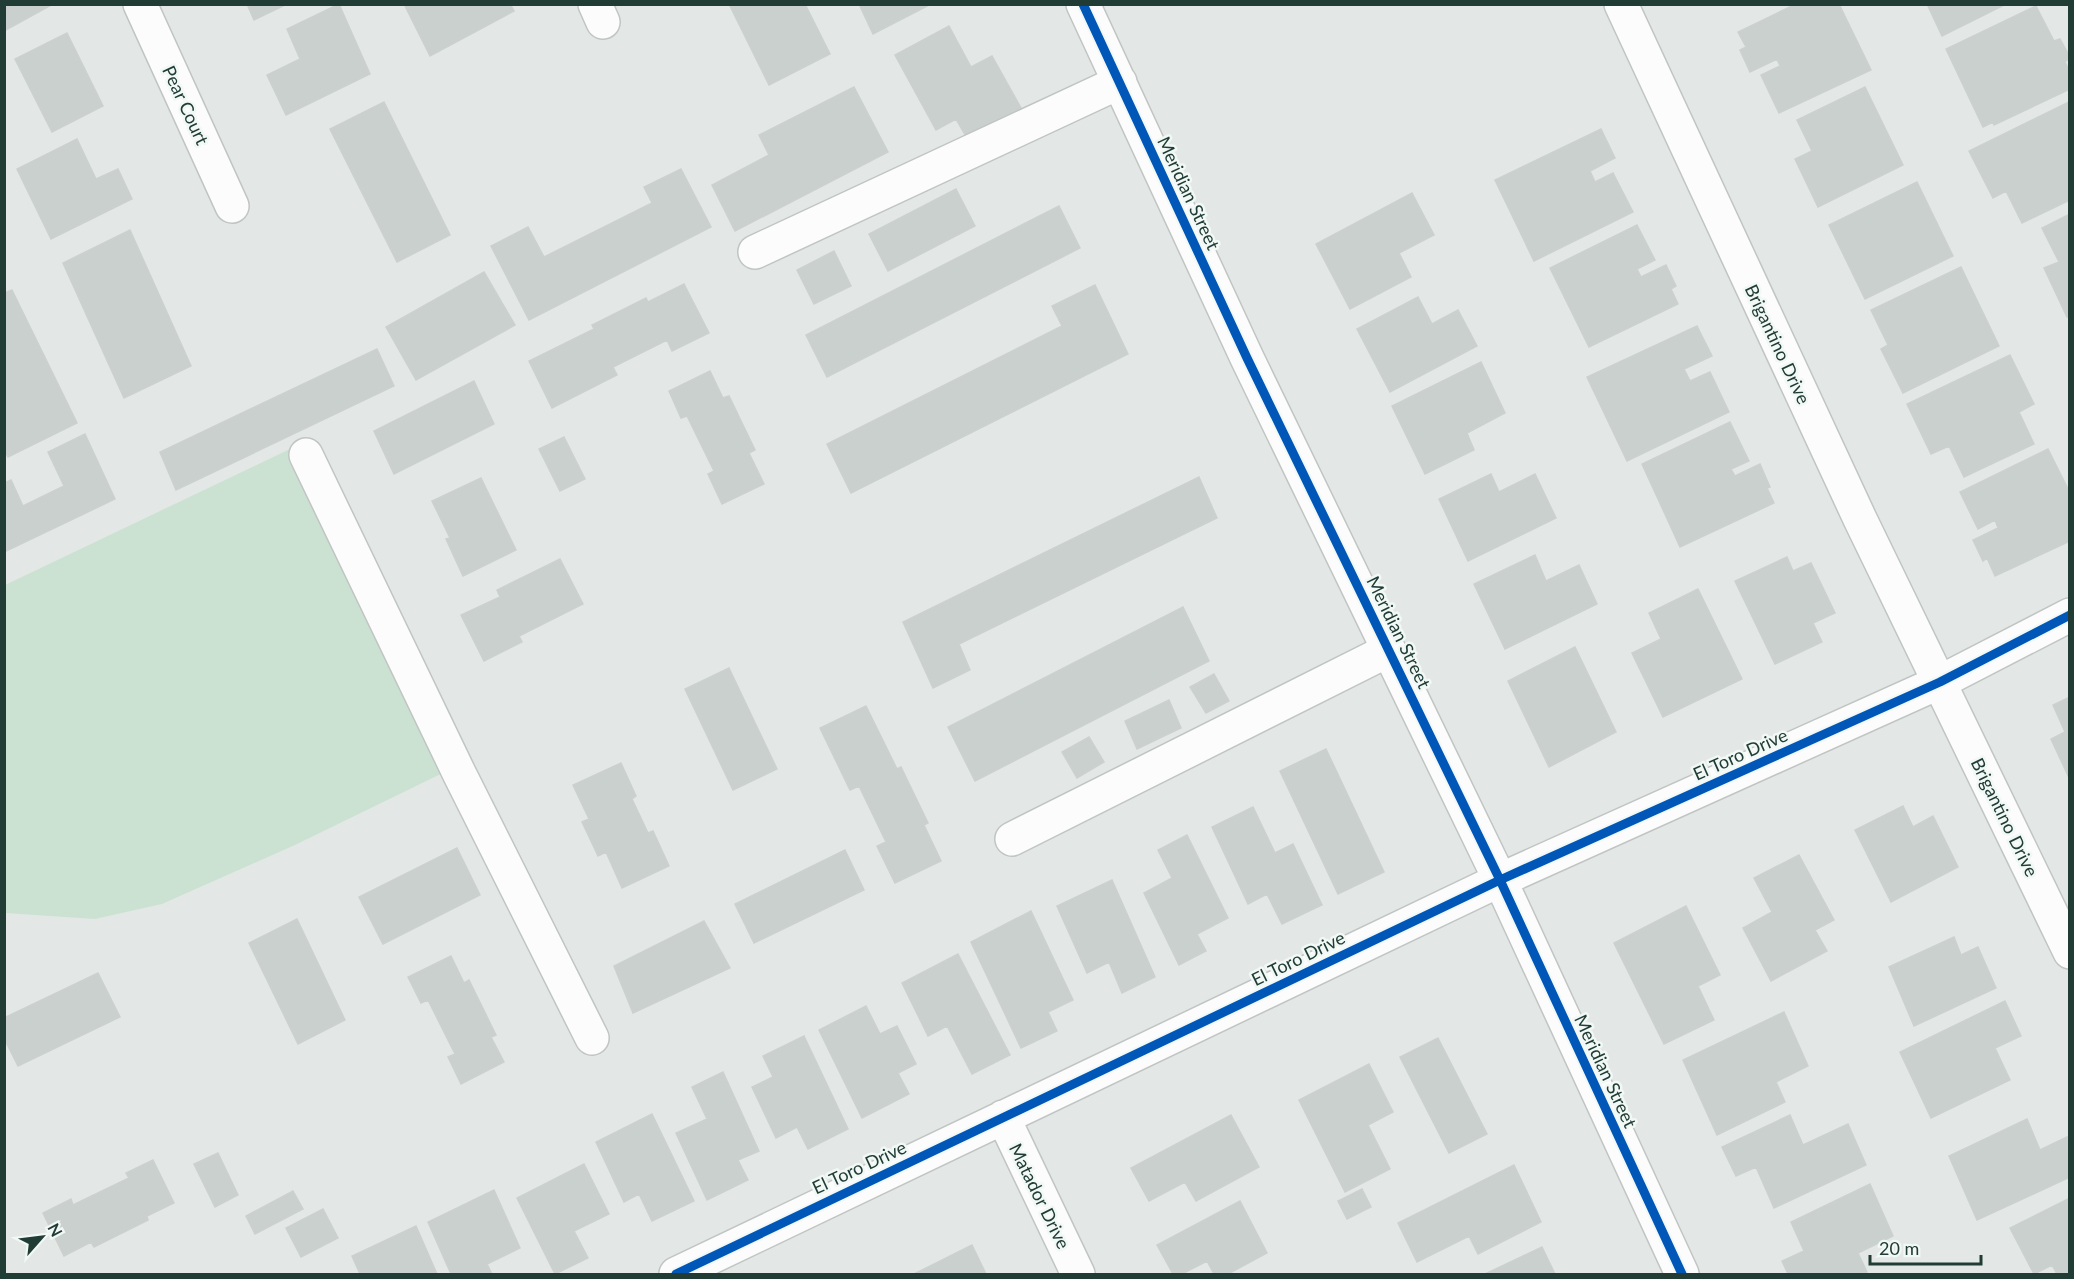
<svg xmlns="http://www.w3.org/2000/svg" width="2074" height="1279" viewBox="0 0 2074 1279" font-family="Lato,sans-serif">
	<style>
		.green { fill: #cbe2d3 }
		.building { fill: #cad0ce; stroke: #ccd1cf; stroke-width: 1.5 }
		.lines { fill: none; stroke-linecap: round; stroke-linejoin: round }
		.minor-casing { stroke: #c0c5c3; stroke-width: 36 }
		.minor { stroke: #fbfcfb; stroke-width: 33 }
		.cycleway-casing { stroke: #f1f8f5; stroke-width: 13 }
		.cycleway { stroke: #0057b8; stroke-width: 9 }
		.labels { text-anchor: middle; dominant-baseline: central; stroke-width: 5; stroke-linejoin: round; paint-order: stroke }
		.street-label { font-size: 18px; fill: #203c35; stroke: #f1f8f5 }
	</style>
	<rect width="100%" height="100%" fill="#e3e8e6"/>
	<path class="green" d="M292,448L451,769L295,845L162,904L95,919L5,913V585Z"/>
	<path class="building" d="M4,4H53L4,31Z
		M247,4H287L254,20Z
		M339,4L370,74L286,115L267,75L300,59L287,29Z
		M404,4H510L514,11L430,56Z
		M729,4H805L830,54L769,85Z
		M859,4H931L873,34Z
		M1796,4H1839L1871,70L1779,113L1761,75L1780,66L1777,59L1750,72L1740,50L1746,47L1738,32Z
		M1927,4H2006L1942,36Z
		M2036,6L2054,41L2060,39L2070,57L2065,62L2070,72V89L1994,125L1993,122L1983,127L1946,49Z
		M949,26L971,67L992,56L1021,108L967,138L956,119L936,130L895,55Z
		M67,33L103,106L52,132L15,59Z
		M854,87L888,152L735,231L712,185L769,155L759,135Z
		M1865,87L1903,165L1818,207L1795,159L1812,151L1797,120Z
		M384,102L450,235L397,262L330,129Z
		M2069,102L2070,200L2022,223L2006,191L1993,198L1969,151Z
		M1601,129L1615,158L1590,171L1595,182L1613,173L1633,212L1534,261L1495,180Z
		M77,139L96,179L118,169L132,199L51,239L17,169Z
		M681,169L711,227L529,320L491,246L528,227L544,257L652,203L644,187Z
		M1917,182L1953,256L1865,299L1829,225Z
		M956,189L975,226L888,271L869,234Z
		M1412,193L1434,235L1399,253L1411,277L1350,309L1316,244Z
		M1059,206L1080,248L827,377L806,335Z
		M2070,214V316L2067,317L2044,268L2059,262L2042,228Z
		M1637,225L1655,260L1637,269L1641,277L1666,265L1676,286L1671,289L1678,304L1589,347L1550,268Z
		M130,230L191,366L124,398L63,263Z
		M834,251L851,286L814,304L797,270Z
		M1961,267L1999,346L1903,393L1881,349L1888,345L1871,310Z
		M484,272L515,325L416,380L386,327Z
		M684,284L709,333L672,351L667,340L613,367L617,375L552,408L529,361L594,329L592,325L646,298L648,302Z
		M1095,285L1128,354L851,493L827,444L1062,326L1052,306Z
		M12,290L77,423L8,457L4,449V293Z
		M1418,297L1432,324L1458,310L1477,346L1390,392L1357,329Z
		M1697,326L1712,356L1684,369L1690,381L1710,372L1729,412L1627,461L1587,377Z
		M377,349L394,386L176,490L160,452Z
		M2010,355L2034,404L2019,412L2034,444L1964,477L1949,446L1931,454L1907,404Z
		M1481,362L1505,413L1467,433L1474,450L1425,474L1392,406Z
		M710,371L723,398L729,396L755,450L749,453L764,484L722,504L708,474L714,471L687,416L681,418L669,391Z
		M474,381L494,424L394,474L374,431Z
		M1730,422L1749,461L1731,469L1735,476L1760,464L1770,487L1767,488L1774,503L1680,547L1642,464Z
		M85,434L115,499L4,552V483L11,480L23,506L64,486L48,452Z
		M564,437L585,479L560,491L539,449Z
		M2048,449L2070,493V541L1995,576L1987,558L1983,561L1973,540L1998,528L1995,520L1978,529L1960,492Z
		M1491,474L1499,492L1535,474L1556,518L1468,561L1439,499Z
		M1199,477L1217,518L959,644L970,670L933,688L903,622Z
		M481,478L516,550L463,576L446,539L450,538L432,501Z
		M1535,555L1546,581L1579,565L1597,604L1505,649L1474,584Z
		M1787,557L1793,571L1811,563L1835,613L1813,623L1822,642L1775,664L1735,581Z
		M560,559L583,604L519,636L522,642L484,661L461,615L500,597L497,590Z
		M1698,589L1742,679L1663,717L1632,653L1661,639L1649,613Z
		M1183,607L1209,661L975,781L948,727Z
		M1575,647L1616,732L1549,767L1508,681Z
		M729,668L777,769L733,790L685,689Z
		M1214,674L1229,701L1206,713L1190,687Z
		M2070,697V780L2051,739L2065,732L2053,705Z
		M1169,700L1181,728L1137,749L1125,721Z
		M866,706L897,769L901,767L928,823L924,825L941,861L895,883L877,846L886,842L859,786L850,790L820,728Z
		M1089,737L1104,762L1077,778L1062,752Z
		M1326,749L1384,872L1338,894L1280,771Z
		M621,763L636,796L632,799L648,833L653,831L669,866L622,888L606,852L598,856L582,822L589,819L573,785Z
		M1903,806L1913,827L1933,816L1958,867L1891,902L1855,830Z
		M1253,807L1275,853L1293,844L1322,905L1282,924L1267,894L1248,904L1212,827Z
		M1187,835L1228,918L1197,934L1206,951L1179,965L1144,893L1172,878L1158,850Z
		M457,848L480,895L383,944L359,897Z
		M845,850L864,890L754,943L735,904Z
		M1799,855L1834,920L1815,930L1827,951L1771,981L1743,928L1772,912L1754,878Z
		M1112,880L1155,977L1122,993L1109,962L1087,973L1057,906Z
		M1686,906L1720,975L1698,986L1714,1020L1664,1044L1614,943Z
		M1031,911L1073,1000L1048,1012L1057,1031L1021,1048L971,942Z
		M297,919L345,1020L298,1044L249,943Z
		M704,921L730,968L633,1013L614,966Z
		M1954,937L1961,955L1978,947L1996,988L1914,1026L1889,967Z
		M958,954L1010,1055L972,1074L947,1026L928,1036L902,983Z
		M451,956L464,983L469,980L496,1035L491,1037L504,1062L461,1084L448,1057L455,1054L428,1000L421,1003L408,977Z
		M98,973L120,1017L18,1066L4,1038V1018Z
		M2005,1001L2021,1036L1995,1048L2010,1080L1931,1118L1900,1052Z
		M866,1006L880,1034L897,1026L916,1064L898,1073L909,1094L862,1118L819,1030Z
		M1784,1012L1808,1066L1776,1082L1785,1102L1717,1135L1683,1060Z
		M804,1036L848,1129L808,1149L797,1127L776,1138L752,1087L773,1077L763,1056Z
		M1438,1038L1487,1134L1449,1153L1400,1057Z
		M1369,1064L1393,1112L1368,1125L1390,1169L1345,1192L1299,1100Z
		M723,1072L759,1151L738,1160L748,1180L707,1200L676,1133L707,1119L692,1087Z
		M652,1114L694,1201L652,1221L639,1194L624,1202L596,1142Z
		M1231,1115L1259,1167L1196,1201L1185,1182L1149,1201L1131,1168Z
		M1790,1115L1803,1145L1848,1124L1866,1165L1774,1208L1756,1167L1736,1176L1722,1147Z
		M2027,1119L2040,1150L2067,1137L2070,1177L1977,1220L1949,1156Z
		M218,1153L238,1195L215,1207L194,1164Z
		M153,1160L174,1203L147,1216L148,1220L94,1247L91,1242L64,1256L43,1213L71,1199L73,1205L129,1178L126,1173Z
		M584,1164L609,1214L574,1231L588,1258L555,1274L517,1198Z
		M1514,1165L1541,1222L1478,1254L1469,1236L1417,1262L1398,1223Z
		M1870,1184L1893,1236L1858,1253L1867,1272L1861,1274H1788L1782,1261L1804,1251L1791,1222Z
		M1362,1189L1371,1207L1347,1219L1338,1201Z
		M494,1190L520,1248L487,1264L492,1274H451L428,1222Z
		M293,1191L303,1209L255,1234L246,1216Z
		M2070,1198V1274H2057L2052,1265L2034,1274L2010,1228Z
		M1240,1201L1267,1253L1228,1274H1214L1207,1261L1182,1274H1173L1157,1245Z
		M323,1209L338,1238L301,1257L286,1228Z
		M416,1226L437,1274H360L352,1256Z
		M972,1245L986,1274H914Z
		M1542,1247L1555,1274H1485Z"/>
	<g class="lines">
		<g class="minor-casing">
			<path id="minor" d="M140,4L232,206
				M595,4L603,22
				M1083,4L1247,358L1500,880L1682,1274
				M1621,4L1860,519L2070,952
				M755,252L1120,82
				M306,455L459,773L592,1038
				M1012,839L1389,650
				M1003,1117L1078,1274
				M676,1274L1500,880L1940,682L2070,615"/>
		</g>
		<use href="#minor" class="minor"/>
		<g class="cycleway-casing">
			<path id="cycleway" d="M1083,4L1247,358L1500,880L1682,1274
				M676,1274L1500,880L1940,682L2070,615"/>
		</g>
		<use href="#cycleway" class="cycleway"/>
	</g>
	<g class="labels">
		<g class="street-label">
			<text transform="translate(186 105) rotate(65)">Pear Court</text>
			<text transform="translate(1189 193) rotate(65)">Meridian Street</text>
			<text transform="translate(1778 344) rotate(65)">Brigantino Drive</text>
			<text transform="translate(1399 632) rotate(64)">Meridian Street</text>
			<text transform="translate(1740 754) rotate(-24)">El Toro Drive</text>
			<text transform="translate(2005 817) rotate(64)">Brigantino Drive</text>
			<text transform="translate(1298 958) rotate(-26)">El Toro Drive</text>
			<text transform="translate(1606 1071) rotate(65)">Meridian Street</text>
			<text transform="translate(859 1167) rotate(-25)">El Toro Drive</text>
			<text transform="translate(1040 1196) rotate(64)">Matador Drive</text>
		</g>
	</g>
	<rect width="2074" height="1279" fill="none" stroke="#203c35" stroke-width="12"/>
	<g transform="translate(42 1237) rotate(62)" stroke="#f1f8f5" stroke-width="4.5" paint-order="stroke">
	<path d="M0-4.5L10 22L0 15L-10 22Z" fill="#203c35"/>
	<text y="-9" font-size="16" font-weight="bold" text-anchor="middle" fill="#203c35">N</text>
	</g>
	<path d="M1870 1255v9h111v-9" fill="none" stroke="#203c35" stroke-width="3"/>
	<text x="1879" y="1255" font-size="18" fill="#203c35" stroke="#f1f8f5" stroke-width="4.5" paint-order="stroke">20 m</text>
</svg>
